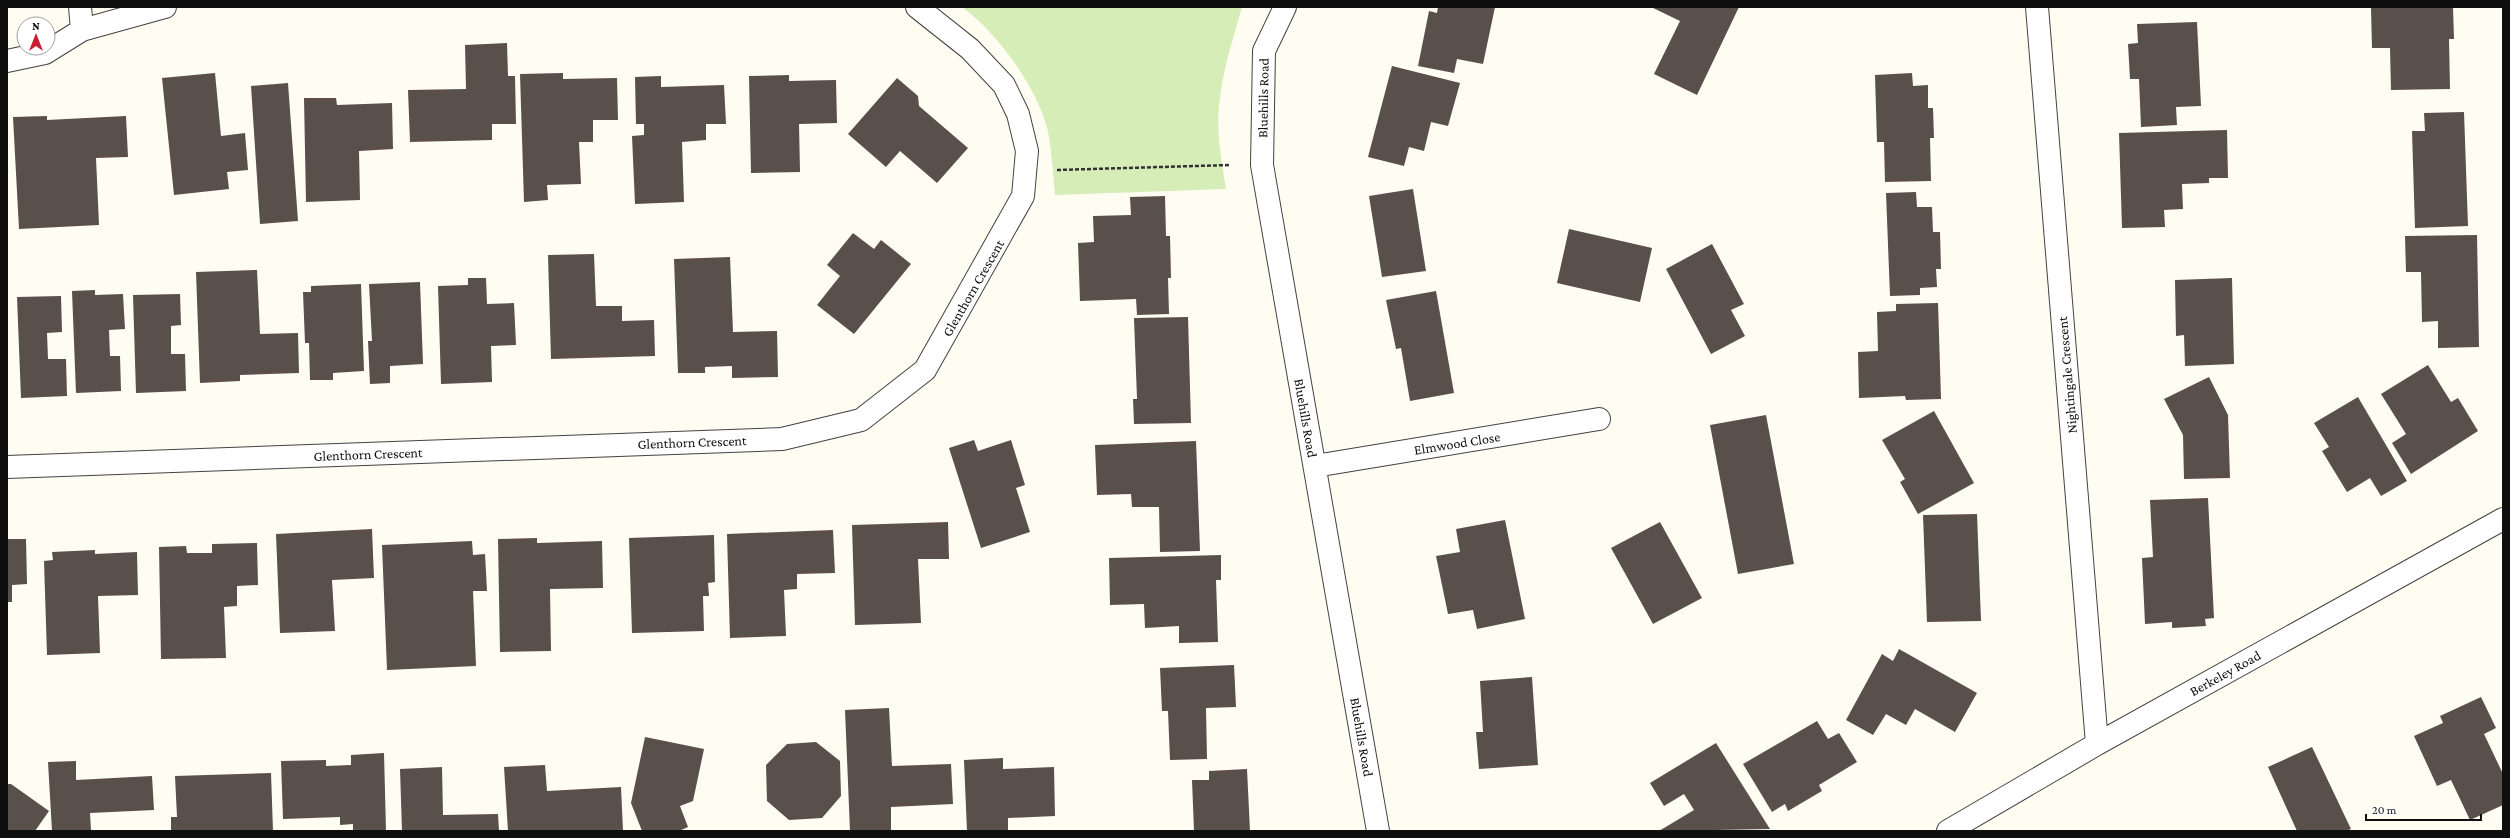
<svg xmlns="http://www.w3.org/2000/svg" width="2510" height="838" viewBox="0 0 2510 838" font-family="'Crimson Pro',serif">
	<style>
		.green { fill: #d7edb8 }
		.building { fill: #594f4b }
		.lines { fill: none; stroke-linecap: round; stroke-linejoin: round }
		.minor-casing { stroke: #424242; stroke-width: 24 }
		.path { stroke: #313131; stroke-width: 2.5; stroke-dasharray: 4 2; stroke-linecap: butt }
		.minor { stroke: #fff; stroke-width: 22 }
		.labels { text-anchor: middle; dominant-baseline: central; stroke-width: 4; stroke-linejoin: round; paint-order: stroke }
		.street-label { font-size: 14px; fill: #0f0f0f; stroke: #fff }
	</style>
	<rect width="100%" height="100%" fill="#fffcf2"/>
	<path class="green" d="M962,7H1242C1233,39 1222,72 1219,106C1216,134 1222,162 1226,189L1055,195C1053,175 1052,156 1049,137C1042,93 997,32 962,7Z"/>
	<path class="building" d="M1438,7H1495L1483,64L1457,59L1454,73L1418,66L1429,11L1437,13Z
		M1651,7H1739L1697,95L1654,74L1680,21Z
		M2371,7H2453L2454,39H2449L2450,89L2391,90L2390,48H2372Z
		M2197,22L2201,106L2176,107L2177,125L2141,127L2139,79H2130L2128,44L2138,43L2137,24Z
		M507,43L508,76H515L516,124H492V140L410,142L408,90L466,89L465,45Z
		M1392,66L1460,83L1448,126L1431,122L1424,151L1409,147L1404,166L1368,157Z
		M215,73L221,136L245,133L248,170L227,172L229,189L174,195L162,78Z
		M563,73V79L617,78L618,120H593V142H579L581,184L547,185L548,200L524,202L520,74Z
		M1912,73L1913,86L1928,85V108H1933L1934,138H1930L1931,181L1885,182L1884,142H1877L1875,75Z
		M789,75V81L836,80L837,123L799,124L800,172L751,173L749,76Z
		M661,76V87L724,85L726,124H706V140L682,142L684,202L635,204L632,136L644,135V124H636L635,77Z
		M897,78L918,96L919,106L968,148L937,183L900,151L886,167L848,134Z
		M288,83L298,221L260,224L251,86Z
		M304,98H336L337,105L392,103L393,149L359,151L360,200L306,202Z
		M2464,112L2468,226L2415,228L2412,131H2425L2424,113Z
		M47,116V120L126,116L128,157L96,158L99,225L19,229L13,117Z
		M2227,130L2228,178H2209V183L2182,184L2183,209L2164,210L2165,227L2122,228L2119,133Z
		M1413,189L1426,271L1382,277L1369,196Z
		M1916,192L1917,207H1932L1933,232H1940L1941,269H1936L1937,287L1920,288V295L1890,296L1886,193Z
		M1165,196L1166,236H1170L1171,278H1168L1169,314L1137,315L1136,299L1080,301L1078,243L1094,242L1093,216L1131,215L1130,197Z
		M1569,229L1652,248L1640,302L1557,283Z
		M853,233L874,249L881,240L911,264L854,334L817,305L840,276L827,265Z
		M2477,235L2479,347L2438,348V321L2422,322L2421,272H2406L2405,236Z
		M1712,244L1744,304L1731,310L1745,336L1711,354L1666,269Z
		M594,254L596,306H622V321L654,320L655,356L551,359L548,255Z
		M730,257L733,332L777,331L778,377L732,378V366L705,367V373H678L674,259Z
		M257,270L260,334L298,333L299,373L240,375V381L200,383L196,272Z
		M468,278H486L487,304L514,303L516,345L491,346L492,382L441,384L438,286L468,285Z
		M2232,278L2234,364L2185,366L2184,335L2176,336L2175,280Z
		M420,282L423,364L390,366V383L370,384L368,341H372L369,284Z
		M361,284L364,371L333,373V380H310L309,343H305L303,292H311V286Z
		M95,290V295L123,294L125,329L109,330L110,356H120L121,391L76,393L72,291Z
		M1436,291L1454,393L1410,401L1401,348L1396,349L1386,300Z
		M180,294L181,325L171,326V354H185L186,391L136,393L133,295Z
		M61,296L62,332L47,333L48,359H66L67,396L21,398L17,297Z
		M1938,303L1941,399L1906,400L1905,396L1859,398L1858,352L1878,351L1877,312L1896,311V304Z
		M1188,317L1191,423L1134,424L1133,399H1137L1134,318Z
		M2428,365L2451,402L2458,398L2478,431L2411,474L2392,443L2406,434L2381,394Z
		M2209,377L2228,415L2230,478L2184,479L2183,435L2164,399Z
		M2358,397L2407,481L2381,496L2370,478L2347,492L2322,451L2329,447L2314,423Z
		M1934,411L1974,483L1918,514L1900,482L1905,479L1882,440Z
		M1766,415L1794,564L1738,574L1710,425Z
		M974,440L978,451L1011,440L1025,485L1016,488L1030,532L981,548L949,448Z
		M1196,441L1200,551L1160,552L1159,507H1132L1131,494L1097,495L1095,445Z
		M2208,498L2214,618L2205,619L2206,626L2172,628V622L2145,624L2142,558L2153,557L2150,500Z
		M1977,514L1981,621L1927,622L1923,515Z
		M1505,520L1525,619L1477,629L1473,610L1448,614L1436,556L1460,552L1456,529Z
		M948,522L949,559H918L921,623L855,625L852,525Z
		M1660,522L1702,598L1653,624L1611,548Z
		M372,529L374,578L332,580L335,631L280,633L276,534Z
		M833,530L835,573L797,574V589L784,590L786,636L730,638L727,534Z
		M714,535L715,582L708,583L709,596H703L704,631L632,633L629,538Z
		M537,538V543L602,541L603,588L550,589L551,651L500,652L498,539Z
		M7,539H26L27,584L12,585V602H7Z
		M472,541L473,555L485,554L487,591H473L476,666L387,670L382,545Z
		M257,543L258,585L237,586V606L224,607L226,658L161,659L159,547L186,546L187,553H212V544Z
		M95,550V554L137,552L138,595L98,596L100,653L47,655L44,561L53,560L52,552Z
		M1221,555V580H1216L1218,642L1179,643V626L1145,628L1144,604L1110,605L1109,558Z
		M1899,649L1977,693L1955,732L1915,709L1906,725L1886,714L1873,735L1846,720L1882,654L1893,661Z
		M1234,665L1236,707L1206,708L1207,759L1170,760L1168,711H1162L1160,668Z
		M1532,677L1538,765L1479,769L1476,732H1483L1480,681Z
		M2481,697L2496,728L2484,734L2503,774V805L2470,820L2451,780L2437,786L2414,736L2443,723L2440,716Z
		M889,708L892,766L951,764L953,804L891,807V831H850L845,710Z
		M1817,721L1828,739L1839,733L1857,762L1819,785L1822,791L1788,811L1785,804L1772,812L1743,764Z
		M645,737L704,749L693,801L680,806L688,827L679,831H642L631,803Z
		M816,742L840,761L841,796L822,818L789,820L767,801L766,765L787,744Z
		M1716,743L1770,829L1659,831L1694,810L1684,794L1664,806L1650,783Z
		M2312,747L2351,829L2346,831H2297L2268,767Z
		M384,753L386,831H353V824L340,825V817L283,819L281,761L326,760V766L351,765V755Z
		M1003,758V769L1054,767L1055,816L1008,818V831H967L964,760Z
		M76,761V780L152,776L154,810L90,813L91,831H52L48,762Z
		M545,765L547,791L621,787L623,831H508L504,767Z
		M442,767L443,815L498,814L499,831H402L400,769Z
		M1247,769L1250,831H1194L1192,780H1209V771Z
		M271,773L273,831H171V817H177L175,776Z
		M7,784H11L49,811L35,831H7Z"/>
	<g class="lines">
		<g class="minor-casing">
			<path id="minor" d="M80,7L82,30
				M1285,7L1264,51L1262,165L1378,831
				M2037,7L2097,744
				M7,61L45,53L82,30L165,7
				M1315,466L1599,419
				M7,467L782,439L861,420L925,370L1023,196L1027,151L1018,114L1004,85L970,49L917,7
				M1948,831L2097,744L2503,519"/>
		</g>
		<path class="path" d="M1057,170L1230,165"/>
		<use href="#minor" class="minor"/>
	</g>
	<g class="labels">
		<g class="street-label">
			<text transform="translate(1263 98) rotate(-89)">Bluehills Road</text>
			<text transform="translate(973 288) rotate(-60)">Glenthorn Crescent</text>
			<text transform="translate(2067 375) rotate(-95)">Nightingale Crescent</text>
			<text transform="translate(1306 418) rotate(80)">Bluehills Road</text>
			<text transform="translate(692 442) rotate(-2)">Glenthorn Crescent</text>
			<text transform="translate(1457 443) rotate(-9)">Elmwood Close</text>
			<text transform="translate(368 454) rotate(-2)">Glenthorn Crescent</text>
			<text transform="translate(2225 673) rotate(-29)">Berkeley Road</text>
			<text transform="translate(1362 737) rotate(80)">Bluehills Road</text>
		</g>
	</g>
	<rect width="2510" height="838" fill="none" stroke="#0f0f0f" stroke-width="16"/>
	<g transform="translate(36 36)"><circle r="19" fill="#ffffff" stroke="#9f9f9f"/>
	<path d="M0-3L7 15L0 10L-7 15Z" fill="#c91e31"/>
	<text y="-6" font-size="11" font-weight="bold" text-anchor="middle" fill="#0f0f0f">N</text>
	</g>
	<path d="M2366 814v6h115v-6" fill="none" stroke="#0f0f0f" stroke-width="2"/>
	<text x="2372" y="814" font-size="12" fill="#0f0f0f" stroke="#ffffff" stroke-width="3" paint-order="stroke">20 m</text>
</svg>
